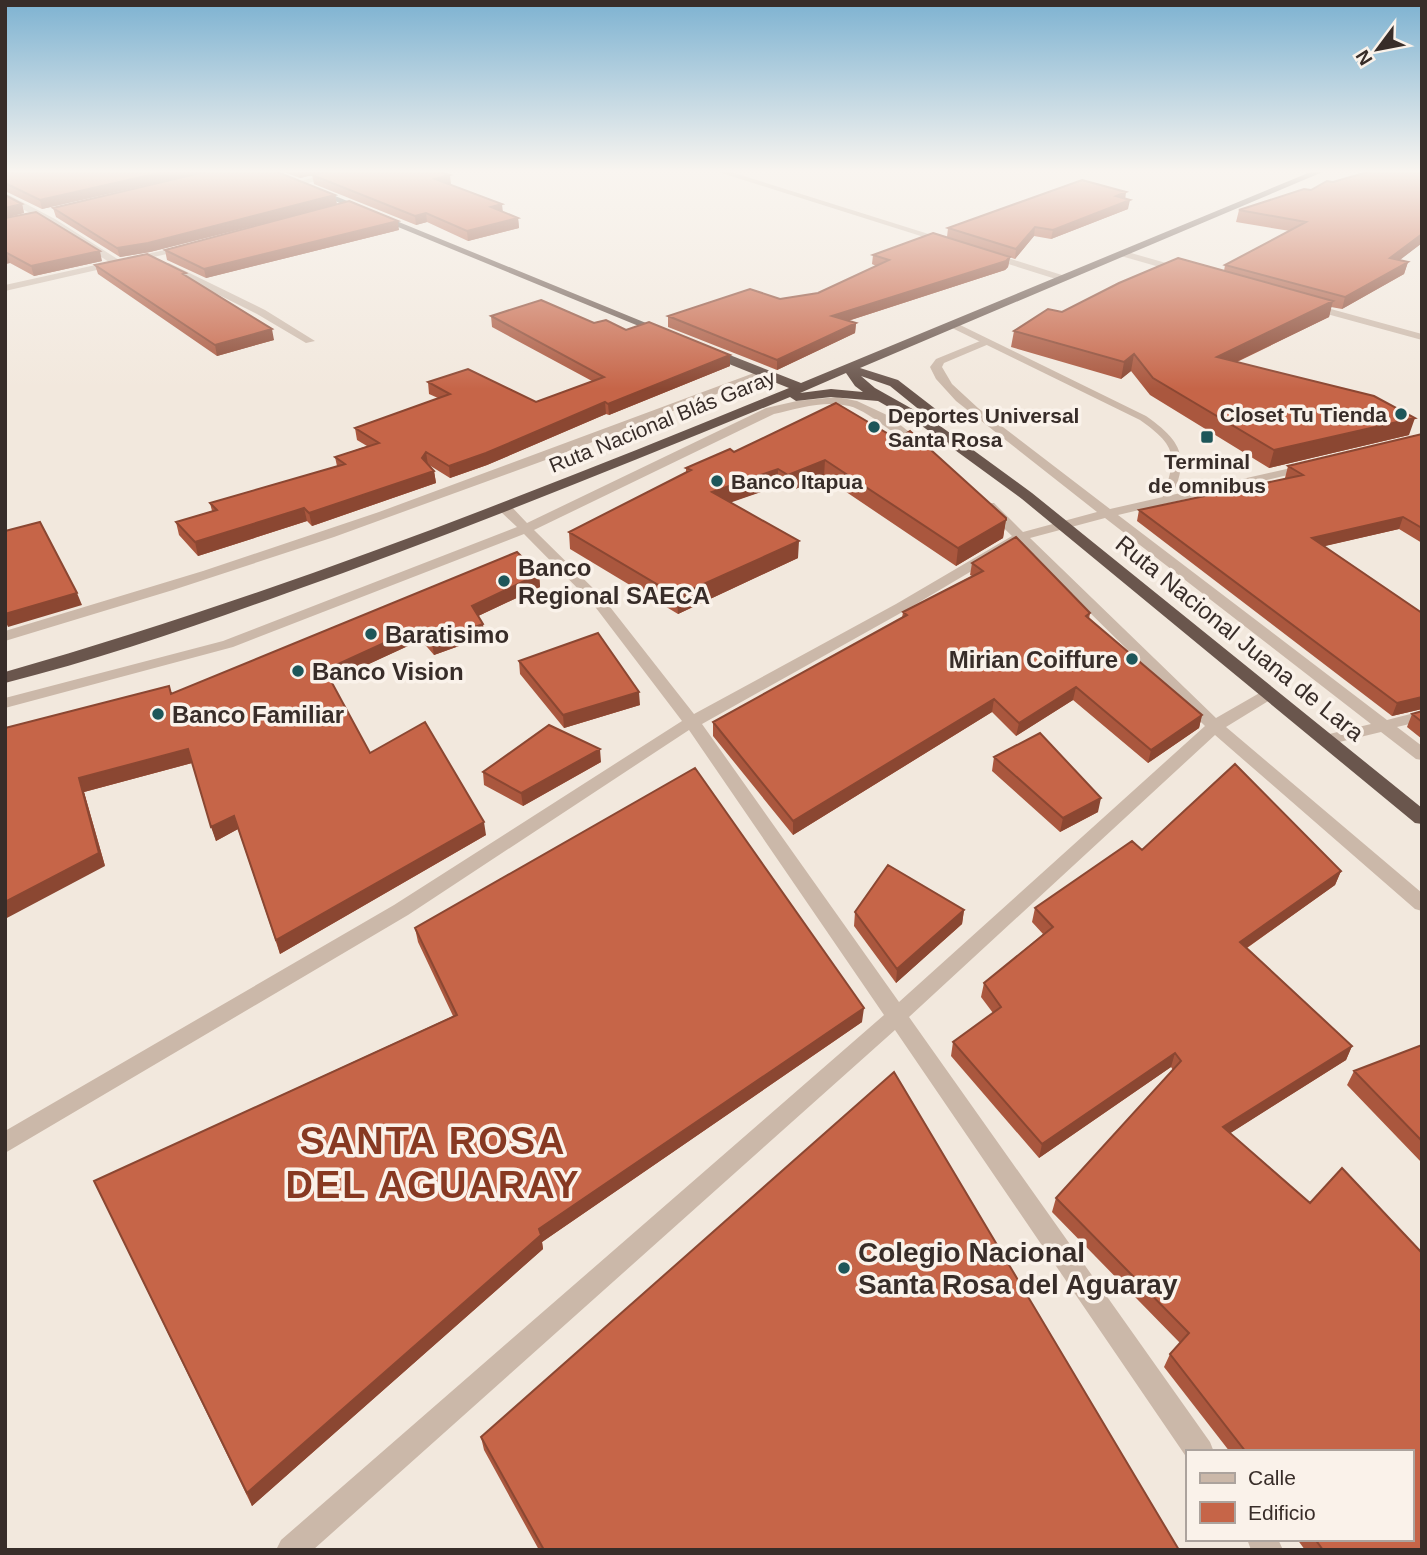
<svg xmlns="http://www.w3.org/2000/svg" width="1427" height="1555" viewBox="0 0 1427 1555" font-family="Arial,sans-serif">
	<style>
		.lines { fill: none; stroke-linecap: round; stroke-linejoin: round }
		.service { fill: #cbb8a9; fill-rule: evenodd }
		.minor { fill: #cbb8a9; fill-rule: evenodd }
		.trunk { fill: #6a564d; fill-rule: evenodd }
		.wall { fill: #aa573e }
		.shaded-wall { fill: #8b4732 }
		.building { fill: #c66548; stroke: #8b4732; stroke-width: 2 }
		.poi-dot { fill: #1e5659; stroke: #faf2ea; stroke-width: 2.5 }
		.labels { text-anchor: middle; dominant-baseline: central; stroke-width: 7; stroke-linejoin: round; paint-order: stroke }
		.far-poi-label { font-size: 21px; font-weight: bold; fill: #382d29; stroke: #faf2ea; text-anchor: start }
		.far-street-label { font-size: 21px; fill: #382d29; stroke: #faf2ea }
		.poi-label { font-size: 24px; font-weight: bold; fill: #382d29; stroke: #faf2ea; text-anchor: start }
		.street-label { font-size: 24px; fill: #382d29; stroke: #faf2ea }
		.near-poi-label { font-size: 28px; font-weight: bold; fill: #382d29; stroke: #faf2ea; text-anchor: start }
		.near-district-label { font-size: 38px; font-weight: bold; letter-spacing: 2px; fill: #873922; stroke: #faf2ea }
	</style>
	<rect width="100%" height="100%" fill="#f2e8dd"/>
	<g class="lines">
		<path class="service" d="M950,323H956L1146,416C1183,442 1190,458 1170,501L1167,502L1162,499C1177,456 1178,447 1140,420L950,327Z"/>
		<path class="minor" d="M338,171H353L297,186L293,183Z
			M715,171H728L954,242L946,244Z
			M5,193L55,219L119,260L188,245L193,248L5,291V285L109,262L49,223L5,200Z
			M1124,251L1187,269L1189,271L1184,274L1121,256L1119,254Z
			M989,252L1065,276L1067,278L1059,280L986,257L984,255Z
			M163,263H169L265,310L315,341L306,343L257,314L163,267Z
			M1309,303L1422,334V340L1305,308L1304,306Z
			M985,339L990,342L989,344L944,363L942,367L952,384L978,408L1110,509L1313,463V469L1118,515L1387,720L1422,711V721L1397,727L1422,746V760L1416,759L1381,732L1327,745L1321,744L1319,740L1321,736L1371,724L1105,518L1030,538L1216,718L1263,691H1275L1277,694L1275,697L1226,727L1422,893V911L1415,909L1215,735L909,1017L1210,1442L1214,1452H1187V1458L895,1030L313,1550H276L281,1540L884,1015L689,730L408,915L5,1153V1131L394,905L682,721L593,604L524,534L233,647L5,708V698L223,641L517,527L499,510V504H509L527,523L766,408L797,401L837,397L857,401L889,416L927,446V452C915,454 872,411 849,406C825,400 798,408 774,414L534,530L603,598L694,714L896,604L1012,536L984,509V503H994L1023,532L1097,512L956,401L936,379L930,367L936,359ZM1019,543L1205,726L899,1002L702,724L906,610Z
			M762,370L768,373L766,375L551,458L334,537L173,590L5,641V631L203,571L379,512Z
			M1247,1539H1278L1283,1550H1251Z"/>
		<path class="trunk" d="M262,171H274L673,334L663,336Z
			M1313,171H1325L860,368L898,380L942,414V420H932L890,386L861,376L875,388L932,420L1032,493L1422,808V824L1415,823L1022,499L922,426L878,401L831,397L796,401L790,397C623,465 457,533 287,593C195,626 101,659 5,683V672C273,596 532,493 789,388L704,354V348H712L801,383ZM846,373L855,386L863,392L831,389L800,393Z"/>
	</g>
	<path class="wall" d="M5,171H275L335,195L337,205L150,252L120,257L56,217L53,208L189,175L42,209L5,191Z
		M281,171H328L300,178Z
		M1371,171H1422V243L1399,260L1408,262L1404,274L1342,309L1331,307L1329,317L1237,362L1409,435L1269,468L1150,395L1131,371L1121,379L1011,347L1014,331L1062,312L1224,271L1225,265L1290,231L1236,222L1239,210L1311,190Z
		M312,175L451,184H449L502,212L518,218L519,228L468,241L427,222L416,225L314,184Z
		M5,195L22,204L24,213L7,217L102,261L34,276L10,263L5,264Z
		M1125,198L1128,209L1051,239L1034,236L1015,259L947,237L948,228Z
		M399,230L206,278L167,260L165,250Z
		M873,255L1010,257L1008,267L1005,270L848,321L856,323L855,333L777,370L668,327V316L818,293L876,266L872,264Z
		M95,265L186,276L274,340L217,356L98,274Z
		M491,316L594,323L626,330L730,355V366L609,415L606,414L487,465L450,478L429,465L434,471L436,483L312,526L307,521L198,556L179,535L176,522L212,511L210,503L337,466L335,457L367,446L357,440L355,428L438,398L429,394L428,382L536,402L592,381L492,327Z
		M836,403L1006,518L1003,538L956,566L824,477L788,492L778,486L730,502L798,558L678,614L570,549L569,532L686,473V468L734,452Z
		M1422,434V543L1399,529L1324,546L1422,613V709L1392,716L1137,521L1139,510L1287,479L1285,478L1288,466Z
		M972,563L1090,613L1089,619L1202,715L1199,728L1148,763L1073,700L1016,736L992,712L793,835L713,736V722L902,618L903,612L972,576L970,575Z
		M539,574L540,587L478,616L483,624L484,637L434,655L421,640L331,681L370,753L486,835L280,954L238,829L216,841L192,763L84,792L105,866L5,728L171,694Z
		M519,661L640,705L564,728L520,674Z
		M1422,711V739L1407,727L1412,714Z
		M994,757L1098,812L1060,832L992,771Z
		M601,762L523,806L484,785L483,772Z
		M1235,764L1341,871L1335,885L1247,948L1352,1046L1346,1060L1230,1133L1310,1203L1342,1168L1422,1253V1550H1305L1297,1539H1411V1452H1230L1164,1367L1170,1354L1180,1343L1052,1212L1056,1198L1173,1070L1171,1067L1039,1158L951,1056L953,1042L993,1013L981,997L984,983L1043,934L1032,922L1035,908L1132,841L1142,850Z
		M964,910L962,924L896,983L854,926L855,912Z
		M415,928L862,1022L542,1242L543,1249L252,1506L94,1181L453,1016L418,942Z
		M1422,1045V1163L1347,1085L1354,1071Z
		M481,1437L1179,1550H539L484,1450Z"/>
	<path class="shaded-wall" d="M168,171H208L42,209L40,200Z
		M298,171H328L300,178Z
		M450,175L451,184L436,188L435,179Z
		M1126,192L1125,201L1116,196Z
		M335,195L337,205L150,252L120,257L117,248Z
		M1130,200L1128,209L1051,239L1053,230Z
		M22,204L24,213L5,218V208Z
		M502,204L503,213L491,207Z
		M426,213L427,222L416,225L415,216Z
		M518,218L519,228L468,241L467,231Z
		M398,221L399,230L206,278L204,269Z
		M1035,227L1034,236L1015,259L1016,249Z
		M1422,234V243L1387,270L1390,258Z
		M100,251L102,261L34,276L31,266Z
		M5,253H7L10,263L5,264Z
		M1010,257L1008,267L1005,270L832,326V316Z
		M1408,262L1404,274L1342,309L1345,297Z
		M1333,301L1329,317L1213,373L1217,357Z
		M856,323L855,333L777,370V360Z
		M272,329L274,340L217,356L215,345Z
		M1134,354L1131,371L1121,379L1124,362Z
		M730,355V366L609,415L608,404Z
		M605,402L606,414L487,465L450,478L449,466Z
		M1415,418L1409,435L1269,468L1274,450Z
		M426,452L428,465L422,458Z
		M825,460L824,477L788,492V475Z
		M778,469V486L712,509V492Z
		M434,471L436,483L312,526L309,513Z
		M304,508L307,521L198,556L195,542Z
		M1403,517L1399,529L1308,550L1312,538Z
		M1006,520L1003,538L956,566L958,548Z
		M799,541L798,558L678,614L677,596Z
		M539,574L540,587L474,618L472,606Z
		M77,593L82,605L8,627L5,620V614Z
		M483,624L484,637L434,655L432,643Z
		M419,627L421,640L328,683L325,670Z
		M1076,687L1073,700L1016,736L1019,723Z
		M639,692L640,705L564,728L563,715Z
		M1422,697V709L1392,716L1397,703Z
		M994,699L992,712L793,835V821Z
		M1202,715L1199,728L1148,763L1151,750Z
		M188,749L192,763L84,792L105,866L5,919V902L79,778Z
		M600,749L601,762L523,806L521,793Z
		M1101,798L1098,812L1060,832L1063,818Z
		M234,816L238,829L216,841L211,827Z
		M484,822L486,835L280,954L276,940Z
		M1341,871L1335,885L1235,956L1240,942Z
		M964,910L962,924L896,983L897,969Z
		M864,1008L862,1022L542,1242L543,1249L252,1506L247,1493L539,1229Z
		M1352,1046L1346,1060L1218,1141L1223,1127Z
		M1175,1053L1171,1067L1039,1158L1042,1144Z"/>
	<path class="building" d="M10,171H168L40,200L5,183V173L12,172Z
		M208,171H275L335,195L148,243L117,248L53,208Z
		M329,171H437L450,175L435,179L502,204L491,207L518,218L467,231L426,213L415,216L312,175Z
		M1371,171H1415L1422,172V234L1390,258L1408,262L1345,297L1225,265L1306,222L1239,210L1304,189L1311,190L1327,181L1333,182Z
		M1082,180L1126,192L1116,196L1130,200L1053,230L1035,227L1016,249L948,228Z
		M5,195L22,204L5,208Z
		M349,201L398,221L204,269L165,250Z
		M36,212L100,251L31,266L7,253H5V218Z
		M933,233L1010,257L1006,261L832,316L856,323L777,360L668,316L750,289L780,299L818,293L889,260L873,255Z
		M147,254L186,273L183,274L272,329L215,345L95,265Z
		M1178,258L1333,301L1217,357L1374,396L1415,418L1274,450L1153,378L1134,354L1124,362L1014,331L1048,309L1062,312L1119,283Z
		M541,300L594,323L606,320L626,330L649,322L730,355L608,404L605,402L486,453L449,466L426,452L422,458L434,471L309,513L304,508L195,542L176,522L217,510L210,503L345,464L335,457L379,443L355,428L450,394L428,382L468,369L536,402L604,377L491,316Z
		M836,403L897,439L910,431L1006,518V520L958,548L825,460L788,475L778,469L712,492L799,541L677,596L569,532L691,470L686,468L730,449L734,452Z
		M1422,434V528L1403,517L1312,538L1422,613V697L1397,703L1139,510L1303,475L1288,466Z
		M40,522L77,593L5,614V531Z
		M1016,537L1090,613L1086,616L1202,715L1151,750L1076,687L1019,723L994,699L793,821L713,722L907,615L903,612L983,571L972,563Z
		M517,552L539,574L472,606L483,624L432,643L419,627L325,670L370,753L425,722L484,822L276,940L234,816L211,827L188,749L79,778L99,853L5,902V728L169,686L171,694Z
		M598,633L639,692L563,715L519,661Z
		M1422,711V722L1412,714Z
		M549,725L600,749L521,793L483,772Z
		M1040,733L1101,798L1063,818L994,757Z
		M1235,764L1341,871L1240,942L1352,1046L1223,1127L1310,1203L1342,1168L1422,1253V1550H1323L1315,1539H1411V1452H1246L1170,1354L1189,1333L1056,1198L1181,1061L1175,1053L1042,1144L953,1042L1001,1007L984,983L1053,927L1035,908L1132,841L1142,850Z
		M695,768L864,1008L539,1229L541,1235L247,1493L94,1181L457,1015L415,928Z
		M888,865L964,910L897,969L855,912Z
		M1422,1045V1141L1354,1071Z
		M894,1072L1179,1550H544L481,1437Z"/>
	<linearGradient id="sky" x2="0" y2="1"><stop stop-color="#7db2d1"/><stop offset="0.44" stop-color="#f9f5f0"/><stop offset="1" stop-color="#f9f5f0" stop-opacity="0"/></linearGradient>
	<rect width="1427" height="389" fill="url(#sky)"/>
	<g class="poi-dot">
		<circle cx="1401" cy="414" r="7"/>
		<circle cx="874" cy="427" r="7"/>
		<rect x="1200" y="430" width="14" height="14" rx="3.5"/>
		<circle cx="717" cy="481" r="7"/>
		<circle cx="504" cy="581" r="7"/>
		<circle cx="371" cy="634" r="7"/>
		<circle cx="1132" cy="659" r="7"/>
		<circle cx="298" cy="671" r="7"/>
		<circle cx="158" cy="714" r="7"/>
		<circle cx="844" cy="1268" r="7"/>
	</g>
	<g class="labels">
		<g class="far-poi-label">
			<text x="1387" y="414" text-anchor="end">Closet Tu Tienda</text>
			<text x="888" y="415">Deportes Universal<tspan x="888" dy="24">Santa Rosa</tspan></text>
			<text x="1207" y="461" text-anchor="middle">Terminal<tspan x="1207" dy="24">de omnibus</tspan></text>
			<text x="731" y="481">Banco Itapua</text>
		</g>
		<g class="far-street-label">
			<text transform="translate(662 421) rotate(-22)">Ruta Nacional Blás Garay</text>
		</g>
		<g class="poi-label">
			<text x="518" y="567">Banco<tspan x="518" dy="28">Regional SAECA</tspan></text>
			<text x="385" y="634">Baratisimo</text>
			<text x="1118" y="659" text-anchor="end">Mirian Coiffure</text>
			<text x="312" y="671">Banco Vision</text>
			<text x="172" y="714">Banco Familiar</text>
		</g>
		<g class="street-label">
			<text transform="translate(1240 638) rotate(39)">Ruta Nacional Juana de Lara</text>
		</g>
		<g class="near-poi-label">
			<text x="858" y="1252">Colegio Nacional<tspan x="858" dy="32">Santa Rosa del Aguaray</tspan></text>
		</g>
		<g class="near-district-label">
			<text x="433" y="1141">SANTA ROSA<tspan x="433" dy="44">DEL AGUARAY</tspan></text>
		</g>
	</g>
	<rect width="1427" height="1555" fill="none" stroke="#382d29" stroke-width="14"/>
	<rect x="1186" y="1450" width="228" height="91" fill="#faf2ea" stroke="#aca39d" stroke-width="2"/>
	<rect x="1200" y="1473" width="35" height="10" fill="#cbb8a9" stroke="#aca39d" stroke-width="2"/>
	<text x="1248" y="1485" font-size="21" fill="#382d29">Calle</text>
	<rect x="1200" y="1502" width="35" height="21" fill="#c66548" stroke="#aca39d" stroke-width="2"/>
	<text x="1248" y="1520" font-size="21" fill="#382d29">Edificio</text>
	<g transform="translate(1378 49) rotate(238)" stroke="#faf2ea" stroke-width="5" paint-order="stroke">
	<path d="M0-5L12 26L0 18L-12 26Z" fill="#382d29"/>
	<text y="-10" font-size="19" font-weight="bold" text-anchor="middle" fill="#382d29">N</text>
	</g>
</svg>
